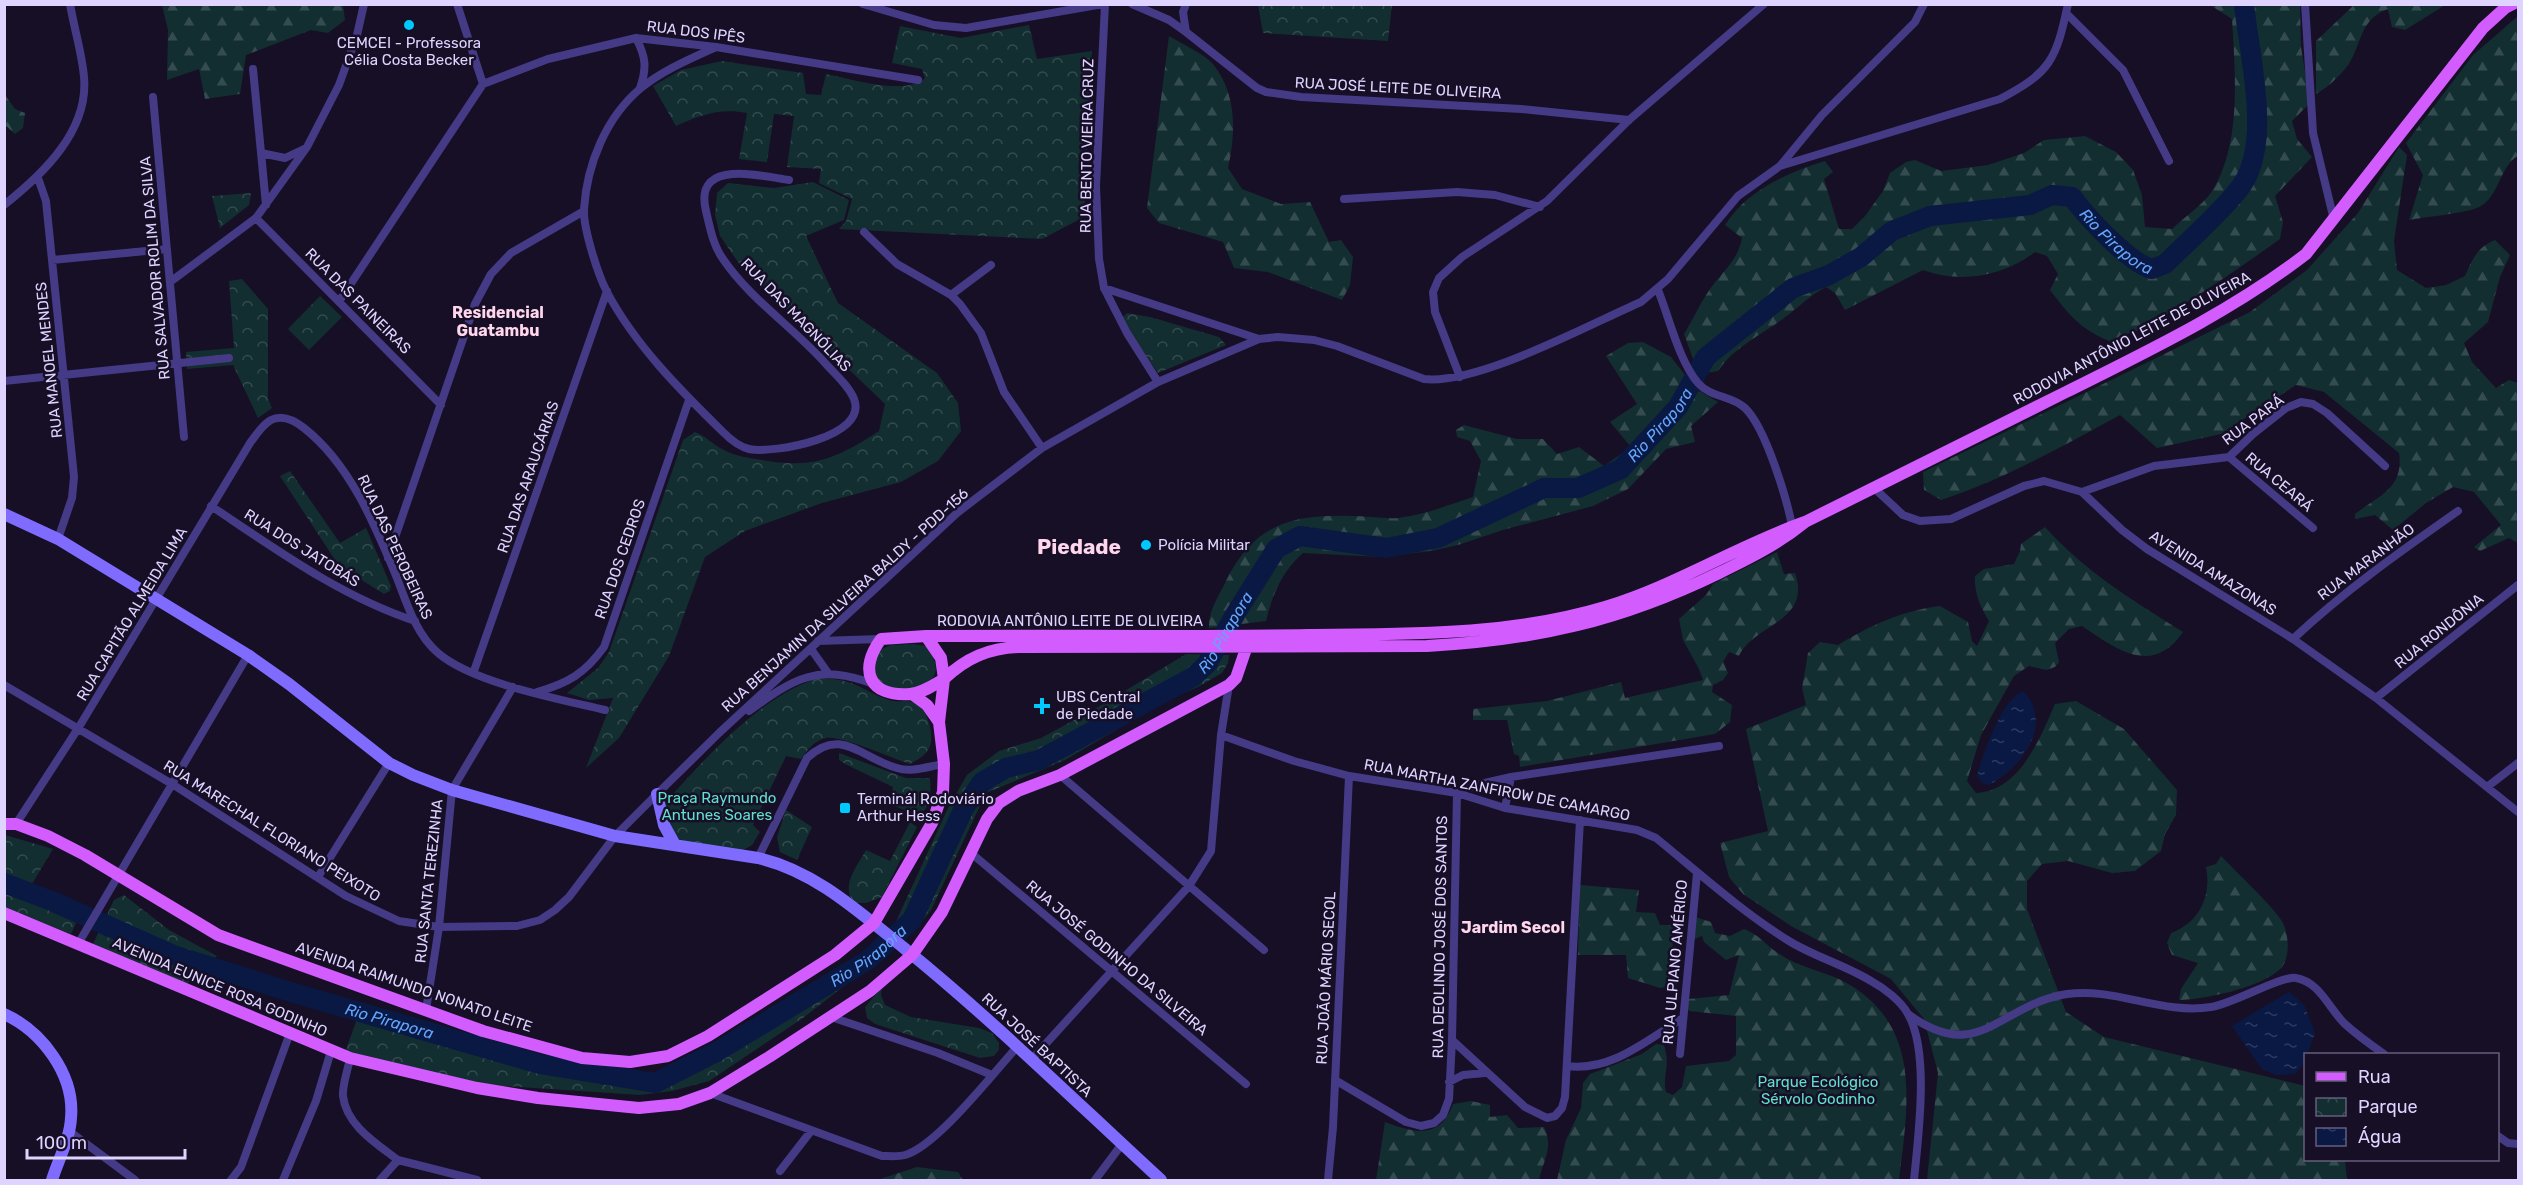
<svg xmlns="http://www.w3.org/2000/svg" width="2523" height="1185" viewBox="0 0 2523 1185" font-family="Rubik,sans-serif">
	<style>
		.forest { fill: url(#forest-firs) }
		.park { fill: url(#park-crowns) }
		.water { fill: url(#water-ripples) }
		.lines { fill: none; stroke-linecap: round; stroke-linejoin: round }
		.river { stroke: #0a1944; stroke-width: 20 }
		.street { stroke: #453a85; stroke-width: 8 }
		.secondary { stroke: #7f6cfe; stroke-width: 12 }
		.primary { stroke: #d35cfe; stroke-width: 12 }
		.poi-dot { fill: #01c9fe; stroke: #160f26; stroke-width: 2 }
		.labels { text-anchor: middle; dominant-baseline: central; stroke-width: 5; stroke-linejoin: round; paint-order: stroke }
		.street-label { font-size: 15px; fill: #ded4ff; stroke: #160f26 }
		.poi-label { font-size: 15px; fill: #ded4ff; stroke: #160f26; text-anchor: start }
		.park-label { font-size: 15px; fill: #60e0ce; stroke: #160f26 }
		.water-label { font-size: 16px; font-style: italic; fill: #63a5fe; stroke: #160f26 }
		.neighbourhood-label { font-size: 16px; font-weight: bold; fill: #ffd6ec; stroke: #160f26 }
		.district-label { font-size: 21px; font-weight: bold; fill: #ffd6ec; stroke: #160f26 }
	</style>
	<defs>
		<pattern id="forest-firs" width="22" height="20" patternUnits="userSpaceOnUse" patternTransform="scale(1.5)"><rect width="22" height="20" fill="#122e30"/><path d="M5 1l3.5 6h-7zM16 11l3.5 6h-7z" fill="#344b4f"/></pattern>
		<pattern id="park-crowns" width="20" height="18" patternUnits="userSpaceOnUse" patternTransform="scale(1.5)"><rect width="20" height="18" fill="#122e30"/><path d="M2 6a3 3 0 1 1 6 0M12 15a3 3 0 1 1 6 0" fill="none" stroke="#344b4f"/></pattern>
		<pattern id="water-ripples" width="26" height="14" patternUnits="userSpaceOnUse" patternTransform="scale(1.5)"><rect width="26" height="14" fill="#0a1944"/><path d="M2 4q2-2 4 0t4 0M15 11q2-2 4 0t4 0" fill="none" stroke="#2d3a60"/></pattern>
	</defs>
	<rect width="100%" height="100%" fill="#160f26"/>
	<path class="forest" d="M162,5H343L345,20L328,33L311,30L246,55L240,94L205,99L199,69L167,80L168,30Z
		M2210,5L2300,6L2301,47L2310,103L2292,121L2297,139L2312,157L2275,196L2283,222L2280,239C2237,270 2194,299 2149,326C2136,334 2125,331 2112,342C2081,330 2070,316 2050,290L2058,274L2047,256L2035,252C2004,276 1961,284 1923,270L1845,310L1835,293L1826,287C1810,295 1798,308 1784,318C1760,336 1735,346 1718,371L1706,373L1696,367L1684,334C1693,320 1700,303 1710,289C1723,271 1738,260 1742,238L1725,225C1746,191 1788,172 1825,161L1833,172L1824,179L1839,229H1852L1865,216L1883,191L1890,173L1906,162L1915,160L1941,171L1988,165L2024,153L2044,140L2085,136L2116,152L2133,170L2142,195L2145,227L2172,229C2184,217 2203,205 2212,191C2242,144 2235,72 2232,19Z
		M2354,5H2445L2405,30L2392,27L2388,9C2359,19 2362,45 2348,65C2339,77 2328,87 2316,94V41Z
		M2518,16V156C2500,165 2499,198 2479,207C2467,213 2425,217 2409,220L2423,175L2406,143L2473,55Z
		M1169,36C1182,44 1203,53 1213,64C1237,94 1236,133 1228,168L1242,189L1281,204L1310,202L1329,242L1341,240L1353,257L1350,285L1342,300L1268,272L1234,268L1223,242L1159,223L1147,208Z
		M5,95L15,109L25,113L23,128L15,134L5,125Z
		M2399,147L2407,155L2394,241L2397,270L2426,288L2446,285L2465,276C2472,260 2477,247 2495,240L2510,255L2500,277L2488,322L2464,343L2472,362L2496,388L2509,380L2518,383V543L2509,538L2480,551L2474,547L2501,525L2474,492L2453,487L2426,503L2393,530L2375,515L2355,519V514C2380,495 2404,488 2399,453L2324,392L2296,385L2221,434L2157,448L2120,415C2061,447 2005,479 1941,500L1924,490L1923,472L2250,312L2307,270L2358,213Z
		M1643,342L1671,357L1696,389L1718,402L1691,426L1695,442L1666,449L1628,489L1593,506L1503,530L1458,545L1431,551L1381,557L1303,553C1283,570 1272,595 1266,621L1209,628C1208,611 1219,596 1226,581C1254,524 1292,514 1351,516C1366,516 1383,519 1398,518C1424,515 1449,505 1473,497L1481,461L1470,441L1457,437L1456,430L1464,425L1517,439H1543L1557,454L1579,447L1604,466L1631,447L1610,422L1637,404L1606,356L1628,343Z
		M2045,527C2084,571 2134,601 2183,632C2152,677 2116,649 2082,626L2069,629L2055,643L2059,662L2055,667L2046,670L2029,666L2014,676L1981,735L1967,781L1976,793C2020,791 2040,738 2055,704L2076,701L2124,729L2177,790L2176,815L2165,834L2161,851L2135,871L2112,873L2068,861L2042,864L2027,881V909L2066,1012L2104,1037L2305,1086L2306,1160H2345L2347,1180H1927L1938,1073L1924,1019L1891,979L1791,926L1743,894L1729,877L1720,843L1768,831L1746,729L1806,705L1802,688L1808,653L1820,642L1838,645C1871,625 1901,611 1940,606L1968,622L1972,641L1977,646L1989,621C1980,607 1974,592 1975,576L1984,569L2014,564L2020,551L2021,544Z
		M1777,552L1784,574L1795,573C1812,622 1754,624 1739,656L1729,652L1723,662L1728,673L1723,680L1713,685L1712,692L1732,705L1730,722L1715,734L1520,767L1519,756L1514,754L1507,720H1473V709L1547,701L1621,682L1625,698L1703,680L1699,669L1683,640L1679,619L1706,595L1713,584Z
		M2221,856C2235,871 2275,908 2283,923C2289,936 2291,960 2279,970C2259,988 2206,999 2179,1000L2181,989L2198,963L2172,955L2167,943L2171,933C2199,923 2212,896 2206,867L2216,864Z
		M1580,885L1639,890L1636,912L1655,913L1660,925H1673L1672,986L1660,988L1628,978L1626,955H1578Z
		M1695,917L1711,922L1715,933L1730,936L1744,929C1763,937 1766,946 1781,955C1799,967 1822,971 1841,980C1924,1023 1908,1104 1899,1180H1557L1566,1140L1581,1108L1583,1083L1590,1074L1642,1054L1656,1044L1664,1045C1671,1067 1662,1075 1666,1092L1673,1095L1682,1087L1686,1066L1729,1061L1736,1055V1016L1689,1011L1687,1007L1689,999L1729,995L1739,955L1726,960L1704,942L1702,936L1692,940Z
		M1471,1101L1490,1105V1117L1507,1115L1518,1128L1544,1127C1554,1147 1543,1161 1539,1180H1376L1385,1122C1414,1133 1440,1140 1453,1104Z
		M917,1167L958,1172L963,1180H877Z"/>
	<path class="park" d="M1258,5H1392L1388,41L1263,33Z
		M1029,25L1037,59L1092,51L1084,217L1042,239L839,229L846,221L852,199L819,183L821,169L787,167L794,116L774,114L767,162L739,159L747,113C719,108 701,115 676,126L653,86L681,70L722,61L803,73L806,94L821,95L826,74C851,79 906,96 925,78L922,69L892,63L900,26L961,38Z
		M813,182L849,200L844,220L806,236L838,303L937,373L958,403L961,431L938,461L901,482L822,503L745,531L705,557L669,656L619,738L586,768L613,698L589,700L567,693L598,668L609,652L683,440L695,432C706,436 712,444 722,449C734,456 749,458 762,460C813,469 836,459 879,431L885,404L740,265L720,236L715,215L717,193L728,183L774,188Z
		M251,193L249,205L220,228L212,196Z
		M242,279L268,309V398L272,408L258,418L233,365L187,369L186,352L234,348L229,281Z
		M320,296L342,317L309,350L288,329Z
		M1127,313L1150,317L1219,337L1226,345L1158,373L1123,322V317Z
		M290,471L340,543L366,528L391,586L390,591L384,594L339,566L280,476Z
		M913,644L926,646C966,698 870,700 873,668C873,663 878,655 880,650L891,645Z
		M1186,654L1229,655L1228,663L1222,673L1198,687L1167,700L1065,760L986,793L931,910L924,919L893,928L948,808L967,775L999,751L1041,738L1100,706Z
		M832,679C857,681 867,693 889,700C899,704 909,697 920,706C928,714 934,735 930,746C927,755 917,760 910,764C891,758 841,735 826,738C814,741 808,749 801,759L786,756L753,825L760,832L752,845L740,852L684,841L673,836L662,806C701,763 754,702 810,681C816,678 825,679 832,679Z
		M839,753L906,778H930C931,793 931,805 920,816L889,804L893,787L845,764L839,760Z
		M786,810L812,827L797,860L780,852L777,837Z
		M910,822L917,827L882,897L866,903H854C840,885 857,867 866,850L890,861Z
		M5,835L53,849L29,889L5,872Z
		M4,879L37,900L78,919L71,934L5,908Z
		M124,895L169,930L217,956L186,985L92,946L114,900Z
		M873,947L885,954L803,1018L709,1081L672,1091L640,1095L472,1084L345,1052L357,1019L500,1057L646,1076L675,1070Z
		M882,987L881,995L885,1005L911,1017L979,1028L992,1033L999,1043V1050L994,1056L980,1058L875,1024L867,1018L865,1007Z"/>
	<path class="water" d="M2023,691C2055,724 2021,768 1989,785L1982,783L1977,776C1983,755 2001,700 2023,691Z
		M2289,992L2304,1005L2315,1033L2304,1063L2295,1074L2277,1075L2262,1069L2232,1026Z"/>
	<g class="lines">
		<path class="river" id="s1" d="M4,883L52,901L173,955L294,993L540,1064L655,1083L718,1051L868,960L912,920L964,808L982,782L1006,768L1039,760L1193,677L1207,664L1236,613L1276,549L1300,536L1386,548L1438,538L1544,488H1578L1621,469L1678,407L1706,357L1793,288L1829,275L1861,257L1892,231L1930,216L2030,205L2052,195L2072,197C2087,217 2129,263 2152,269L2165,264C2187,242 2225,209 2242,185C2272,140 2249,55 2244,4"/>
		<path class="street" d="M457,4L483,84
			M863,4L934,25L966,28L1103,4
			M1105,4L1096,186L1099,259L1104,288L1127,333L1158,382
			M1132,4L1169,20L1186,32L1257,88L1266,92L1301,97L1521,109L1629,120
			M1186,4L1183,12L1186,32
			M2305,4L2313,133L2334,220
			M2066,13L2123,70L2169,161
			M636,38C646,57 647,68 640,88
			M716,47C690,59 663,70 641,88C606,117 587,164 584,209C583,228 598,275 607,292C635,345 681,391 723,432C730,439 739,447 749,449C773,454 869,437 854,399C849,386 836,375 826,364C794,328 750,299 723,259C713,245 710,228 706,211C693,158 760,176 789,180
			M253,69L266,205
			M153,97L184,437
			M261,153L285,158L304,149
			M1780,166L1822,115L1915,22L1924,4
			M38,178L46,201L74,477L72,498L58,539
			M1344,199L1457,192L1495,195L1540,207
			M4,205C42,175 89,131 84,77C82,53 74,28 70,4
			M256,218L441,405
			M864,232L897,264L951,295L960,304L981,333L1004,392L1042,448
			M52,260L167,249
			M170,282L256,218L307,147L339,85L357,35L364,4
			M1104,288L1259,339
			M1658,290C1669,317 1679,361 1698,383C1711,398 1731,395 1745,408C1766,428 1788,502 1793,531
			M951,295L991,265
			M340,300L483,84L548,59L636,38L716,47L918,80
			M1460,377L1435,312L1433,292L1439,278L1462,257L1547,201L1629,120L1764,4
			M4,381L229,358
			M2229,457L2313,528
			M1873,487L1903,515L1920,521L1951,519L2024,486L2044,481L2082,492L2122,530L2147,549L2293,639L2376,698L2518,812
			M2082,492L2154,466L2229,457L2253,434L2286,408L2301,402L2313,404L2327,413L2385,466
			M211,506C277,550 340,596 415,621
			M388,558L475,304L491,274L511,253L584,211
			M2293,639C2344,591 2401,551 2458,511
			M818,641L881,639
			M811,649L828,673
			M474,671L607,291
			M4,685L172,784L346,896L399,921L439,927L517,926L540,920L555,910L569,897L615,836L657,794L719,733L957,513L1042,448L1158,382L1259,339L1278,337L1314,340L1337,346L1424,379C1478,385 1588,325 1641,302L1668,279L1738,196L1780,166L2000,99C2051,72 2056,60 2068,4
			M537,692C569,683 585,673 604,647L689,400
			M2376,698L2518,585
			M749,711C795,678 817,663 874,684
			M1221,735L1294,761L1349,776L1457,793L1505,808L1637,830L1656,838C1699,873 1742,912 1789,941C1815,957 1845,965 1871,981C1884,988 1901,1001 1908,1014C1930,1052 1918,1138 1914,1180
			M1060,775L1264,950
			M2487,787L2518,763
			M1505,808L1511,777
			M16,824L79,727L250,443C256,435 262,425 271,420C283,414 295,421 304,428C350,464 375,525 397,578C407,604 416,634 438,653C473,683 559,699 605,710
			M971,853L1246,1084
			M758,858L807,758C841,726 861,758 897,768C912,773 929,766 944,764
			M318,877L389,763
			M78,944L248,655
			M426,1010L439,927L452,790L513,687
			M1908,1014C1979,1066 1998,1005 2067,994C2114,987 2163,1015 2211,1007C2233,1004 2282,975 2296,978C2320,982 2329,1009 2345,1024C2357,1035 2371,1045 2384,1054
			M831,1017L938,1053L992,1075
			M1452,1040L1525,1107L1547,1118L1555,1116L1562,1108L1565,1097L1580,820
			M1680,1054L1697,873
			M350,1058C348,1070 342,1085 343,1096C346,1125 377,1144 398,1160L380,1180
			M1032,1059L1189,886L1211,851L1221,735L1229,685
			M1567,1066C1611,1072 1647,1040 1683,1018
			M1335,1080L1406,1122L1421,1126L1434,1123L1443,1115L1449,1099L1452,1040L1457,793L1476,785L1511,777L1719,746
			M1449,1082L1463,1075L1485,1073
			M710,1093L882,1156C889,1156 898,1157 905,1155C937,1146 994,1072 1018,1046
			M69,1131L135,1180
			M2498,1136L2508,1143L2518,1144
			M398,1160L477,1180
			M780,1171L811,1131
			M231,1180L241,1167L290,1033
			M283,1180L316,1101L331,1051
			M1095,1180L1122,1144
			M1328,1180L1333,1127L1349,776"/>
		<path class="secondary" d="M4,514L58,539L248,655L289,684L389,763L413,775L452,790L615,836L758,858C815,871 859,912 904,948C994,1021 1076,1102 1161,1180
			M657,794L664,825L675,845
			M4,1014C42,1031 75,1075 71,1118C70,1139 58,1160 52,1180"/>
		<path class="primary" d="M926,636L941,658L944,679C934,685 922,693 910,694C869,697 858,670 881,639L926,636C1053,635 1180,637 1308,635C1408,634 1508,636 1605,607C1675,586 1737,546 1805,522C1892,478 1979,435 2066,392C2148,351 2232,311 2306,254L2483,28L2505,8L2513,4
			M912,694L927,705L939,722
			M4,824H16L48,836L85,855L218,935L483,1031L582,1058L630,1062L668,1056L708,1036L835,955L874,923L932,823L943,792L944,764L939,722L944,679C966,658 989,648 1019,647L1427,646C1536,640 1620,621 1719,573C1750,558 1778,544 1805,522
			M4,913L350,1058L477,1088L538,1098L639,1108L679,1104L710,1093L769,1057L870,991L912,955L942,912L987,819L999,803L1018,791L1060,775L1229,685L1236,678L1249,640"/>
	</g>
	<g class="poi-dot">
		<circle cx="409" cy="25" r="6"/>
		<circle cx="1146" cy="545" r="6"/>
		<path d="M1039 697h6v6h6v6h-6v6h-6v-6h-6v-6h6z"/>
		<rect x="839" y="802" width="12" height="12" rx="3"/>
	</g>
	<g class="labels">
		<g class="street-label">
			<text transform="translate(696 32) rotate(7)">RUA DOS IPÊS</text>
			<text transform="translate(1398 88) rotate(3)">RUA JOSÉ LEITE DE OLIVEIRA</text>
			<text transform="translate(1087 146) rotate(-89)">RUA BENTO VIEIRA CRUZ</text>
			<text transform="translate(155 268) rotate(-95)">RUA SALVADOR ROLIM DA SILVA</text>
			<text transform="translate(358 301) rotate(45)">RUA DAS PAINEIRAS</text>
			<text transform="translate(796 315) rotate(46)">RUA DAS MAGNÓLIAS</text>
			<text transform="translate(2132 338) rotate(-28)">RODOVIA ANTÔNIO LEITE DE OLIVEIRA</text>
			<text transform="translate(49 360) rotate(-96)">RUA MANOEL MENDES</text>
			<text transform="translate(2253 420) rotate(-37)">RUA PARÁ</text>
			<text transform="translate(528 477) rotate(-71)">RUA DAS ARAUCÁRIAS</text>
			<text transform="translate(2279 482) rotate(40)">RUA CEARÁ</text>
			<text transform="translate(395 547) rotate(65)">RUA DAS PEROBEIRAS</text>
			<text transform="translate(302 548) rotate(32)">RUA DOS JATOBÁS</text>
			<text transform="translate(620 559) rotate(-71)">RUA DOS CEDROS</text>
			<text transform="translate(2366 562) rotate(-37)">RUA MARANHÃO</text>
			<text transform="translate(2213 573) rotate(32)">AVENIDA AMAZONAS</text>
			<text transform="translate(845 600) rotate(-42)">RUA BENJAMIN DA SILVEIRA BALDY - PDD-156</text>
			<text transform="translate(132 614) rotate(-59)">RUA CAPITÃO ALMEIDA LIMA</text>
			<text x="1070" y="621">RODOVIA ANTÔNIO LEITE DE OLIVEIRA</text>
			<text transform="translate(2439 631) rotate(-39)">RUA RONDÔNIA</text>
			<text transform="translate(1497 790) rotate(11)">RUA MARTHA ZANFIROW DE CAMARGO</text>
			<text transform="translate(272 831) rotate(32)">RUA MARECHAL FLORIANO PEIXOTO</text>
			<text transform="translate(429 881) rotate(-84)">RUA SANTA TEREZINHA</text>
			<text transform="translate(1440 937) rotate(-89)">RUA DEOLINDO JOSÉ DOS SANTOS</text>
			<text transform="translate(1117 958) rotate(40)">RUA JOSÉ GODINHO DA SILVEIRA</text>
			<text transform="translate(1675 962) rotate(-85)">RUA ULPIANO AMÉRICO</text>
			<text transform="translate(1326 978) rotate(-87)">RUA JOÃO MÁRIO SECOL</text>
			<text transform="translate(220 987) rotate(23)">AVENIDA EUNICE ROSA GODINHO</text>
			<text transform="translate(414 987) rotate(19)">AVENIDA RAIMUNDO NONATO LEITE</text>
			<text transform="translate(1037 1045) rotate(43)">RUA JOSÉ BAPTISTA</text>
		</g>
		<g class="poi-label">
			<text x="409" y="43" text-anchor="middle">CEMCEI - Professora<tspan x="409" dy="17">Célia Costa Becker</tspan></text>
			<text x="1158" y="545">Polícia Militar</text>
			<text x="1056" y="697">UBS Central<tspan x="1056" dy="17">de Piedade</tspan></text>
			<text x="857" y="799">Terminál Rodoviário<tspan x="857" dy="17">Arthur Hess</tspan></text>
		</g>
		<g class="park-label">
			<text x="717" y="798">Praça Raymundo<tspan x="717" dy="17">Antunes Soares</tspan></text>
			<text x="1818" y="1082">Parque Ecológico<tspan x="1818" dy="17">Sérvolo Godinho</tspan></text>
		</g>
		<g class="water-label">
			<text stroke="none"><textPath href="#s1" startOffset="2516">Rio Pirapora</textPath></text>
			<text stroke="none"><textPath href="#s1" startOffset="1958">Rio Pirapora</textPath></text>
			<text stroke="none"><textPath href="#s1" startOffset="1436">Rio Pirapora</textPath></text>
			<text stroke="none"><textPath href="#s1" startOffset="932">Rio Pirapora</textPath></text>
			<text stroke="none"><textPath href="#s1" startOffset="410">Rio Pirapora</textPath></text>
		</g>
		<g class="neighbourhood-label">
			<text x="498" y="312">Residencial<tspan x="498" dy="18">Guatambu</tspan></text>
			<text x="1513" y="927">Jardim Secol</text>
		</g>
		<g class="district-label">
			<text x="1079" y="546">Piedade</text>
		</g>
	</g>
	<rect width="2523" height="1185" fill="none" stroke="#ded4ff" stroke-width="12"/>
	<rect x="2304" y="1053" width="195" height="108" fill="#160f26" stroke="#665e7d" stroke-width="1.5"/>
	<rect x="2316" y="1072" width="30" height="9" fill="#d35cfe" stroke="#665e7d" stroke-width="1.5"/>
	<text x="2358" y="1083" font-size="18" fill="#ded4ff">Rua</text>
	<rect x="2316" y="1098" width="30" height="18" fill="url(#park-crowns)" stroke="#665e7d" stroke-width="1.5"/>
	<text x="2358" y="1113" font-size="18" fill="#ded4ff">Parque</text>
	<rect x="2316" y="1128" width="30" height="18" fill="url(#water-ripples)" stroke="#665e7d" stroke-width="1.5"/>
	<text x="2358" y="1143" font-size="18" fill="#ded4ff">Água</text>
	<path d="M27 1149v9h158v-9" fill="none" stroke="#ded4ff" stroke-width="3"/>
	<text x="36" y="1149" font-size="18" fill="#ded4ff" stroke="#160f26" stroke-width="4.5" paint-order="stroke">100 m</text>
</svg>
